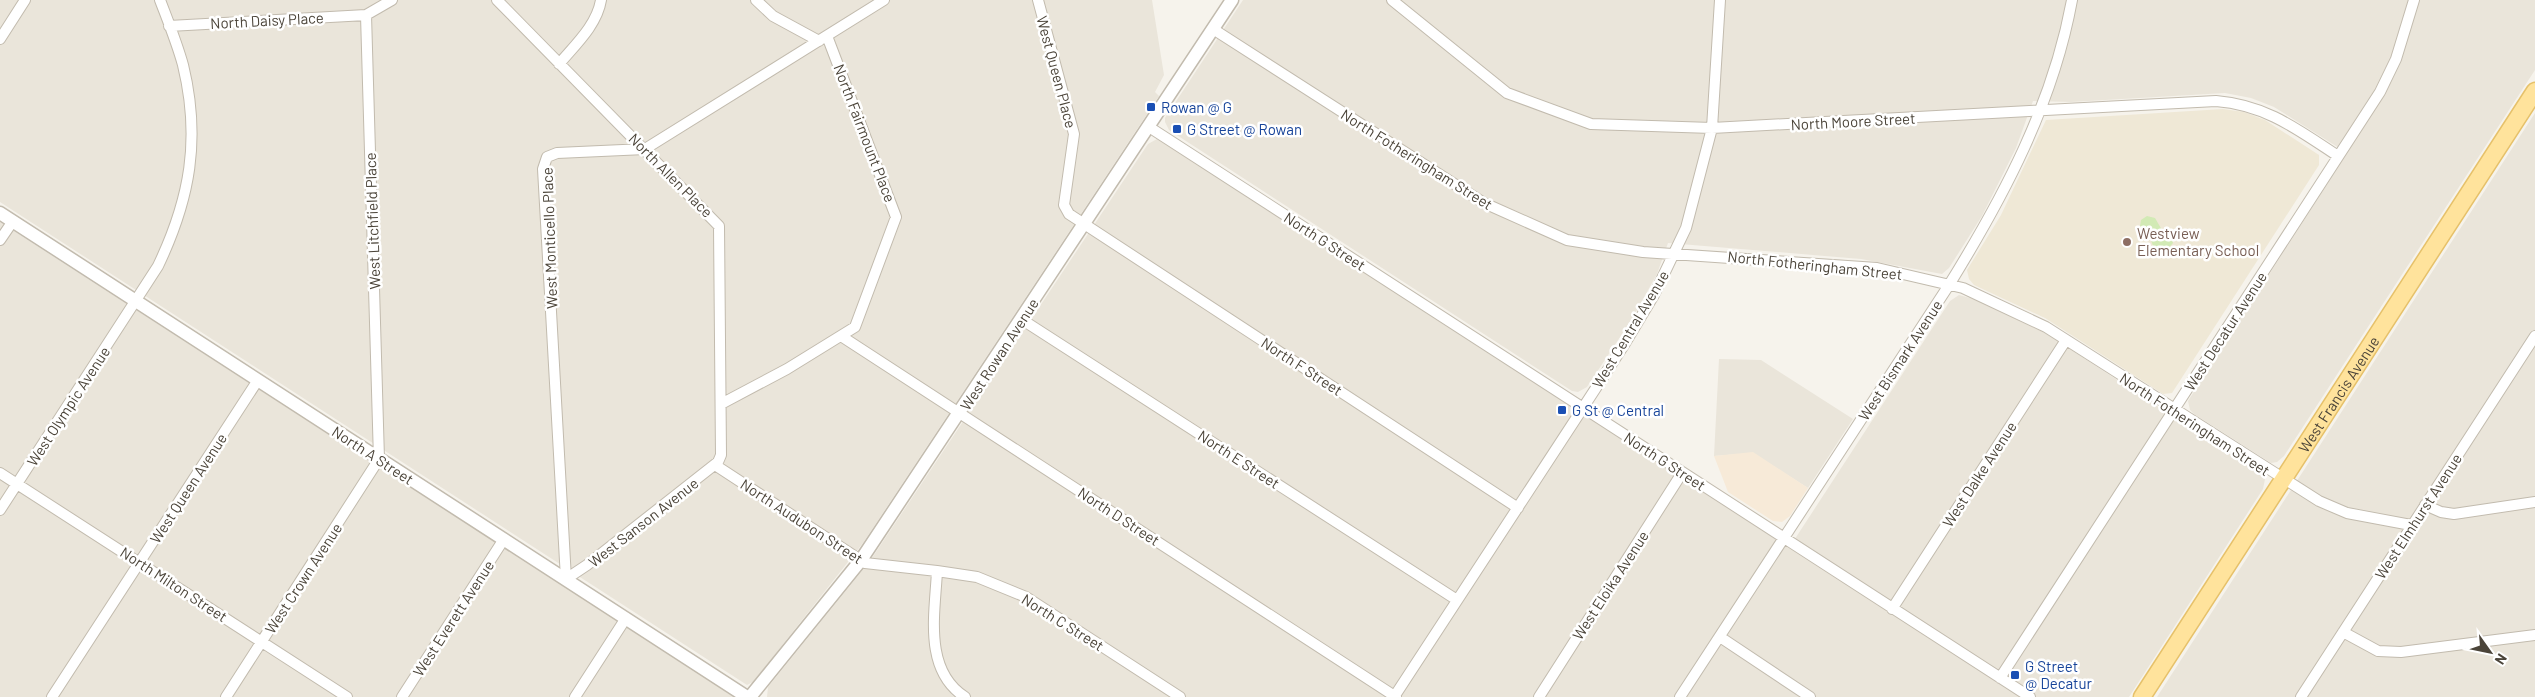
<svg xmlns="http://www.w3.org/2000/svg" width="2535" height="697" viewBox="0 0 2535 697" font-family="Barlow,sans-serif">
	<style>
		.residential { fill: #eae5da }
		.commercial { fill: #f7ead8 }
		.education { fill: #efe8d6 }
		.green { fill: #d2eab5 }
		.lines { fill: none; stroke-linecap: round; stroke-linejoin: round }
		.minor-casing { stroke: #c2bbae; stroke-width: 12 }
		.tertiary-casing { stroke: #c2bbae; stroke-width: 15 }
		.primary-casing { stroke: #e6c16a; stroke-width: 19 }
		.minor { stroke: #fff; stroke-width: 10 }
		.tertiary { stroke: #fff; stroke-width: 12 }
		.primary { stroke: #ffe39c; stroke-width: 16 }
		.transit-dot { fill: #1a4fb4; stroke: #fff; stroke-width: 2 }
		.education-dot { fill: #8d6e63; stroke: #fff; stroke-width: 2 }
		.labels { text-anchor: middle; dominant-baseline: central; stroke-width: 5; stroke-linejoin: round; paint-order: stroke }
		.street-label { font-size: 15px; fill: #4b4439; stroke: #fff }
		.transit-label { font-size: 15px; fill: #164399; stroke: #fff; text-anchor: start }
		.education-label { font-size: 15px; fill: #785e54; stroke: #fff; text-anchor: start }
	</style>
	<rect width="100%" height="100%" fill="#f6f3ec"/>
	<path class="residential" d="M0,0H1152L1164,75L1155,92L1159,96L863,543L753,682L747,685L0,202Z
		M1243,0H2535V70L2284,456L2277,462L2271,463L2194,414L2190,410L2188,401L2347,153L2274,107L2251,98L2225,93L2071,102L2033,101L2016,148L1982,216L1949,268L1942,274L1861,259L1668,243L1657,274L1632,319L1587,387L1578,392L1572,391L1169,130L1165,122V118Z
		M2535,113V697H2157Z
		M1157,139L1789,548L1950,301L1959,295L1974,299L2047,334L2261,474L2265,479L2263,489L2129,697H767L768,687L870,561L1148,144Z
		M0,222L735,697H0Z
		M1719,359L1761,360L1853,419L1808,488L1753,453L1714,456Z"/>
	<path class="commercial" d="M1753,452L1808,488L1790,516L1782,522L1773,521L1728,492L1714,456Z"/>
	<path class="education" d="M2223,109L2244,112L2265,120L2319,155V165L2172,393L2163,394L2045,318L1974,285L1969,279L1967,270L2001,215L2046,120Z"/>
	<path class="green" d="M2147,216L2155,218L2162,230L2171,236L2173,243L2164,253L2155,251L2149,235L2140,226L2141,220Z"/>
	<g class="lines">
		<g class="minor-casing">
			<path id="minor" d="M497,0L719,226L721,455L718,462L587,565L566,579
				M756,0L773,16L819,41
				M1038,0L1074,134L1064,205L1069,214L1518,508
				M1392,0L1507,93L1591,124L1712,128L2216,101C2266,105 2297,129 2338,156
				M169,26L366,15
				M1213,29L1484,203L1567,240L1643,252L1877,268L1963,288L2046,327L2319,501L2347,513L2411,525
				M0,39L25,0
				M559,64C575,45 597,25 601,0
				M1149,127L2030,697
				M0,240L13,221
				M1021,319L1457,600
				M841,336L1396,697
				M721,404L787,369L855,327L896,217L827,36
				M715,465L865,563L937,571C935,613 923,670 965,697
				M0,473L347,697
				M2425,505L2441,512L2454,514L2535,502
				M0,510L158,266C190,199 201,139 183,65C177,43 168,21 160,0
				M937,571L977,577L1026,597L1180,697
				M566,579L543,169L547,157L557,153L645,149L884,0
				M1892,609L2066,340
				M2343,632L2378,651L2401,652L2535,635
				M1720,637L1810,697
				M2000,678L2380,92L2396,59L2414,0
				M52,697L258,380
				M226,697L379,459L366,15L392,0
				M402,697L504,539
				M575,697L626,618
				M1394,697L1624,345L1654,295L1686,228L1712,128L1720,0
				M1539,697L1682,473
				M1680,697L1949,285C2004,196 2053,104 2072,0
				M2301,697L2535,336"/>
		</g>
		<g class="tertiary-casing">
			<path id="tertiary" d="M0,213L747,697
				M750,697L861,560L1232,0"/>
		</g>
		<g class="primary-casing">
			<g id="primary">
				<path id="s1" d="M2142,697L2535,91"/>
			</g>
		</g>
		<use href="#minor" class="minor"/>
		<use href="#tertiary" class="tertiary"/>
		<use href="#primary" class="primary"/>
	</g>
	<g class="transit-dot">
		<rect x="1146" y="102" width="10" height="10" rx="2.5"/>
		<rect x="1172" y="124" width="10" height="10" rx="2.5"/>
		<rect x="1557" y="405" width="10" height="10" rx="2.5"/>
		<rect x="2010" y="670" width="10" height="10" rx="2.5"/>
	</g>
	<circle class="education-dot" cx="2127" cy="242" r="5"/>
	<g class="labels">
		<g class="street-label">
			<text transform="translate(267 20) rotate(-3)">North Daisy Place</text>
			<text transform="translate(1057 72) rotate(75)">West Queen Place</text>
			<text transform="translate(1853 121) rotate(-3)">North Moore Street</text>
			<text transform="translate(865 133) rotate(69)">North Fairmount Place</text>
			<text transform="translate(1417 159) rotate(32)">North Fotheringham Street</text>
			<text transform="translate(671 175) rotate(45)">North Allen Place</text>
			<text transform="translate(372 221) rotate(-92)">West Litchfield Place</text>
			<text transform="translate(549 238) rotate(-92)">West Monticello Place</text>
			<text transform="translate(1325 241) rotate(33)">North G Street</text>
			<text transform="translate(1815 265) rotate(6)">North Fotheringham Street</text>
			<text transform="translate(1630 329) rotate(-59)">West Central Avenue</text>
			<text transform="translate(2225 331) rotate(-57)">West Decatur Avenue</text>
			<text transform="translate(999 354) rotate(-57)">West Rowan Avenue</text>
			<text transform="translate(1900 360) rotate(-57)">West Bismark Avenue</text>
			<text transform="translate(1302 366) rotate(33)">North F Street</text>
			<text stroke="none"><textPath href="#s1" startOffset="361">West Francis Avenue</textPath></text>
			<text transform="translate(68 406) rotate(-57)">West Olympic Avenue</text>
			<text transform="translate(2195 424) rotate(33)">North Fotheringham Street</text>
			<text transform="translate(373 455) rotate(33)">North A Street</text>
			<text transform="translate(1239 459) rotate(33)">North E Street</text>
			<text transform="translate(1665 461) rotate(33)">North G Street</text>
			<text transform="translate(1979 474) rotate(-57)">West Dalke Avenue</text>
			<text transform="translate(188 488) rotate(-57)">West Queen Avenue</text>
			<text transform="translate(1119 516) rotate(33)">North D Street</text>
			<text transform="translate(2418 516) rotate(-57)">West Elmhurst Avenue</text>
			<text transform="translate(802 521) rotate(33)">North Audubon Street</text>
			<text transform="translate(643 522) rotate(-38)">West Sanson Avenue</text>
			<text transform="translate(303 578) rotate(-57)">West Crown Avenue</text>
			<text transform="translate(174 584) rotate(33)">North Milton Street</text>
			<text transform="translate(1610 585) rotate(-57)">West Eloika Avenue</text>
			<text transform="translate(453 618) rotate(-57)">West Everett Avenue</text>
			<text transform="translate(1063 622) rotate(32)">North C Street</text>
		</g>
		<g class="transit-label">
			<text x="1161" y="107">Rowan @ G</text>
			<text x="1187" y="129">G Street @ Rowan</text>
			<text x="1572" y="410">G St @ Central</text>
			<text x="2025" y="666">G Street<tspan x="2025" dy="17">@ Decatur</tspan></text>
		</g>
		<g class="education-label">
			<text x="2137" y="233">Westview<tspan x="2137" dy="17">Elementary School</tspan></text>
		</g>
	</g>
	<g transform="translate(2490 652) rotate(123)" stroke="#ffffff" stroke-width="4" paint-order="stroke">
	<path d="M0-4L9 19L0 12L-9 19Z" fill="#4b4439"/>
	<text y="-8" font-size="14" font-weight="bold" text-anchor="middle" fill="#4b4439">N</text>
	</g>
</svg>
